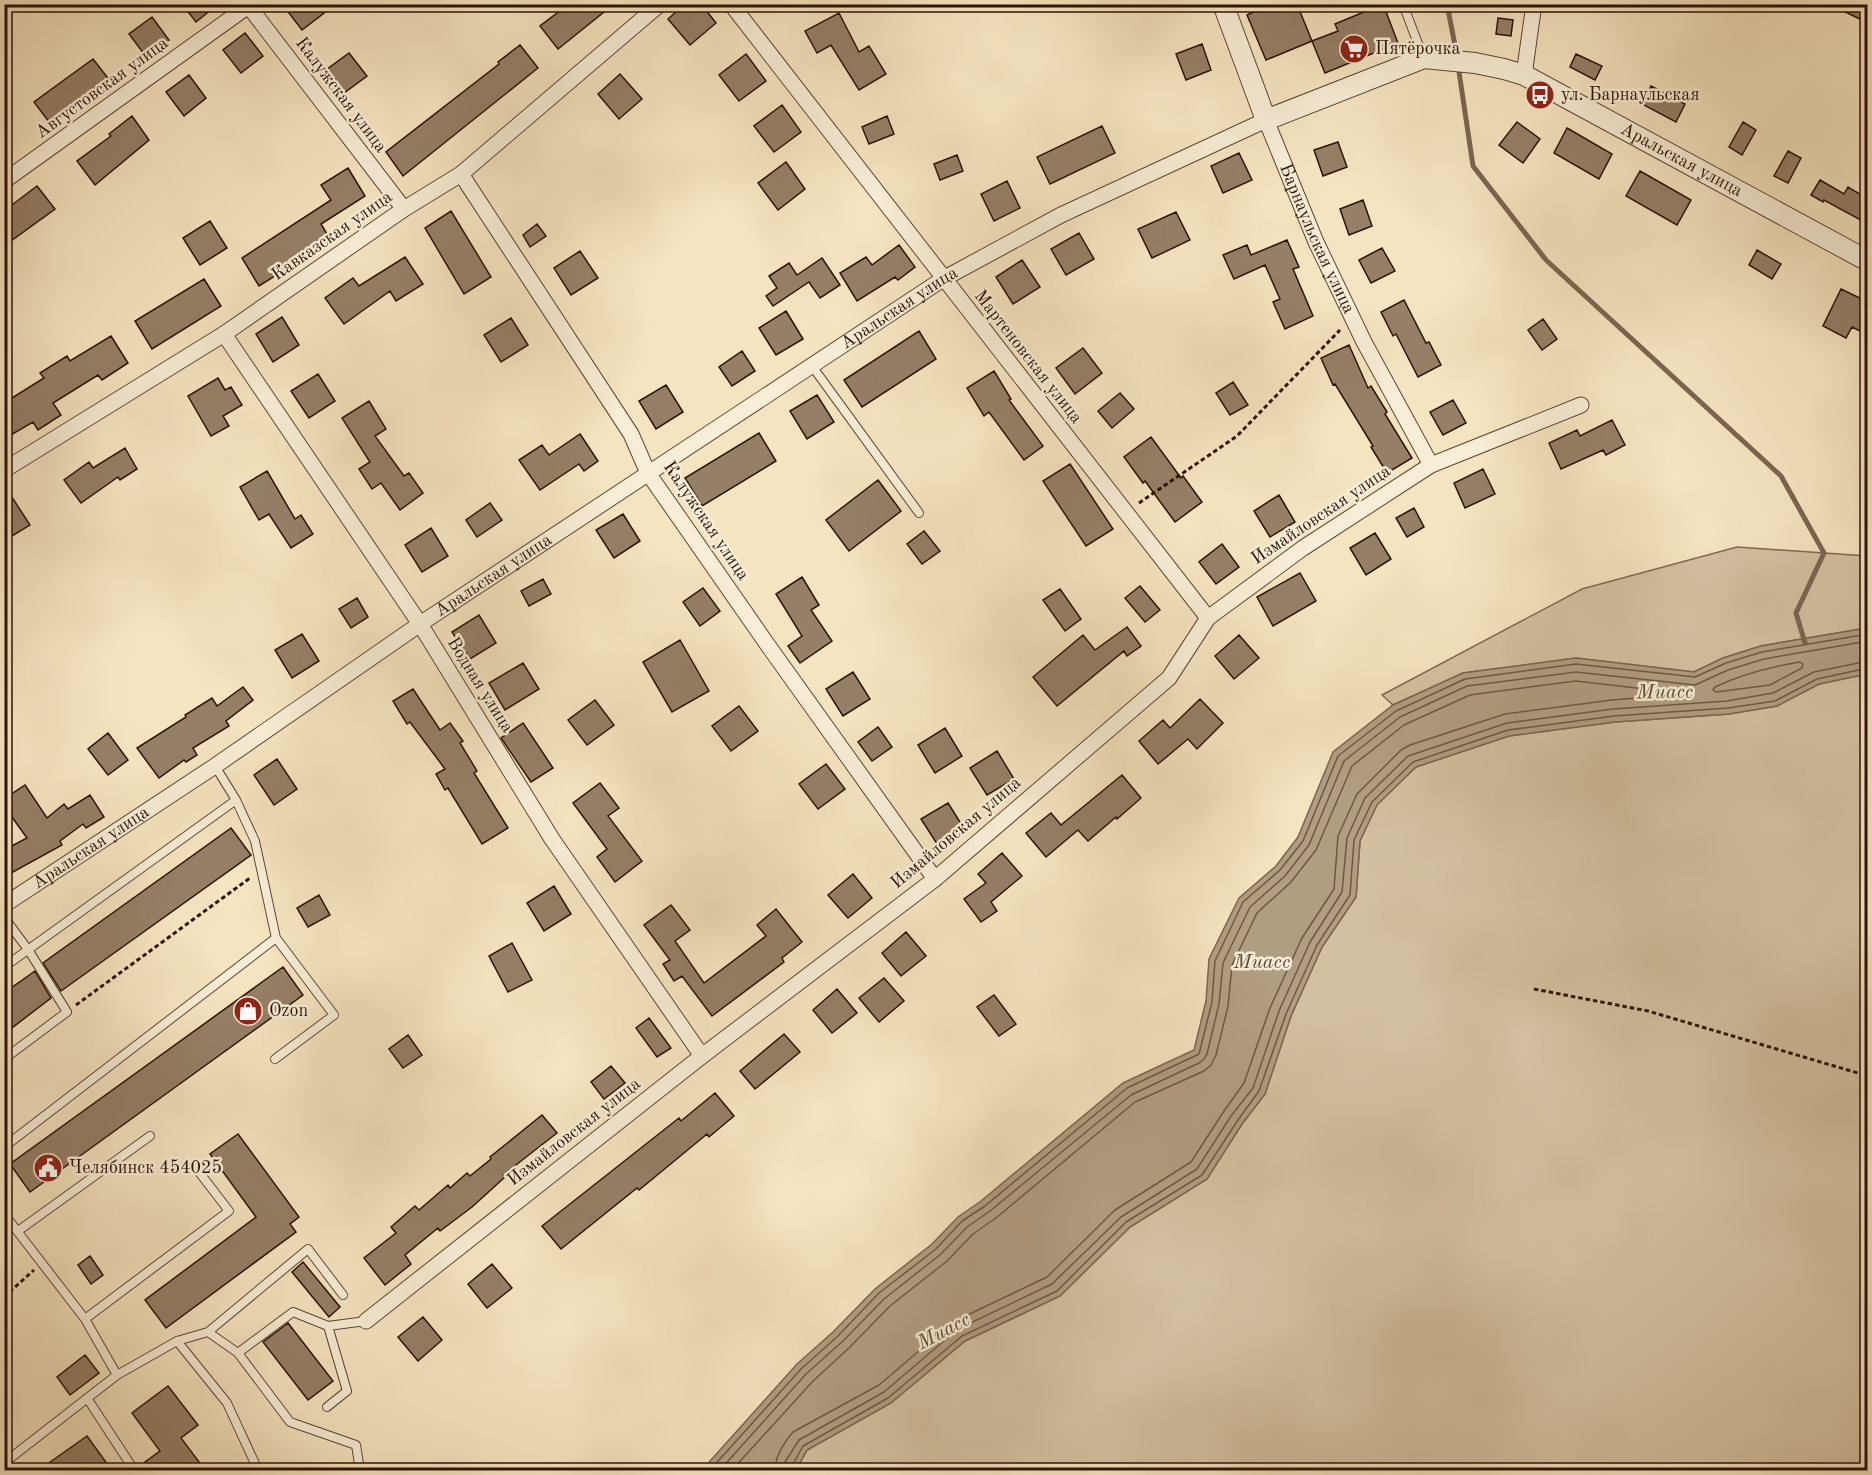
<svg xmlns="http://www.w3.org/2000/svg" width="1872" height="1475" viewBox="0 0 1872 1475" font-family="'Old Standard TT',serif">
	<style>
		.green { fill: #d3c0a0; stroke: #806953; stroke-width: 1.5 }
		.water { fill: #b19d81; stroke: #7c6550; stroke-width: 1.5 }
		.lines { fill: none; stroke-linecap: round; stroke-linejoin: round }
		.shore { stroke: #6e5844; stroke-width: 1.5 }
		.stream { stroke: #7c6550; stroke-width: 5 }
		.building { fill: #957f67; stroke: #2c1206; stroke-width: 1.5 }
		.service-casing { stroke: #5e4634; stroke-width: 10 }
		.minor-casing { stroke: #5e4634; stroke-width: 17 }
		.tertiary-casing { stroke: #5e4634; stroke-width: 22 }
		.path { stroke: #2c1206; stroke-width: 3; stroke-dasharray: 4.5 3; stroke-linecap: butt }
		.service { stroke: #f8edd6; stroke-width: 8 }
		.minor { stroke: #f8edd6; stroke-width: 15 }
		.tertiary { stroke: #f8edd6; stroke-width: 20 }
		.labels { text-anchor: middle; dominant-baseline: central; stroke-width: 5; stroke-linejoin: round; paint-order: stroke }
		.poi-label { font-size: 18px; fill: #2c1206; stroke: #f8edd6; text-anchor: start }
		.street-label { font-size: 18px; fill: #2c1206; stroke: #f8edd6 }
		.water-label { font-size: 20px; font-style: italic; fill: #614a37; stroke: #f8edd6 }
	</style>
	<rect width="100%" height="100%" fill="#f5e4c0"/>
	<filter id="stains"><feTurbulence type="fractalNoise" baseFrequency=".00333" numOctaves="4"/><feColorMatrix values="0 0 0 0 .2 0 0 0 0 .09 0 0 0 0 .02 0 0 0 .5 -.17"/></filter>
	<radialGradient id="worn" r=".72"><stop offset=".6" stop-color="#630" stop-opacity="0"/><stop offset="1" stop-color="#630" stop-opacity=".3"/></radialGradient>
	<path class="green" d="M1737,547L1867,556V628L1761,646L1723,658L1694,672L1576,658L1463,673L1393,705L1382,695L1582,589Z
		M1867,674V1470H796L807,1450L891,1403L965,1341L1060,1296L1130,1227L1207,1179L1242,1124L1265,1094L1291,1016L1322,947L1356,897L1360,841L1377,804L1416,767L1509,736L1615,722L1729,714L1777,706L1819,684Z"/>
	<path class="water" d="M1867,628V674L1819,684L1777,706L1729,714L1615,722L1509,736L1416,767L1377,805L1360,841L1356,897L1322,947L1291,1016L1265,1094L1242,1124L1207,1179L1130,1227L1060,1296L965,1341L891,1403L807,1450L796,1470H702L797,1364L833,1332L875,1289L932,1244L958,1217L981,1201L1123,1083L1194,1050L1206,1001L1209,959L1239,898L1276,866L1298,837L1333,752L1393,705L1463,673L1576,658L1694,672L1723,658L1761,646Z"/>
	<g class="lines">
		<path class="shore" d="M1800,662L1803,664L1802,668L1770,685L1716,692L1713,690L1715,687C1742,674 1770,667 1800,662Z
			M710,1470L801,1369L838,1336L879,1293L936,1249L962,1221L985,1206L1127,1088L1199,1054L1212,1002L1215,961L1243,902L1280,870L1303,841L1338,756L1396,711L1465,679L1576,664L1695,677L1726,663L1762,652L1868,634
			M720,1470L806,1374L843,1341L884,1299L941,1254L967,1227L990,1211L1131,1095L1199,1063L1204,1059L1207,1054L1219,1004L1223,963L1250,907L1285,876L1309,845L1344,761L1400,717L1467,686L1576,672L1695,685L1728,670L1764,659L1868,641
			M732,1470L813,1381L849,1348L890,1306L947,1261L973,1234L996,1218L1135,1102L1204,1071L1211,1065L1216,1055L1228,1006L1232,965L1257,913L1291,882L1316,850L1352,766L1404,725L1470,695L1576,681L1662,691L1663,694L1661,696L1612,700L1505,714L1410,745L1401,750L1357,794L1338,836L1334,889L1302,938L1270,1008L1244,1083L1224,1111L1191,1162L1115,1210L1047,1277L953,1322L879,1385L793,1432C784,1442 775,1457 775,1470
			M784,1470L785,1462L799,1440L884,1392L958,1329L1052,1284L1121,1217L1197,1169L1231,1116L1253,1088L1279,1011L1310,942L1342,892L1347,838L1365,798L1408,756L1507,723L1613,709L1727,701L1773,693L1814,672L1868,661
			M791,1470L792,1466L803,1446L888,1398L962,1336L1057,1291L1126,1222L1202,1175L1238,1120L1259,1091L1286,1014L1317,945L1350,895L1354,840L1372,802L1413,762L1508,730L1614,716L1728,708L1775,701L1817,679L1868,668"/>
		<path class="stream" d="M1447,4L1457,56
			M1458,65L1473,166L1546,260L1781,476L1824,553L1796,613L1805,643"/>
	</g>
	<path class="building" d="M182,4H218L196,22Z
		M282,4H317L324,13L302,30Z
		M569,4H614L558,49L540,26Z
		M685,4H701L716,23L690,45L668,19Z
		M1272,4H1297L1312,41L1266,60L1247,15Z
		M1383,4L1398,43L1325,73L1312,41L1338,31L1335,24Z
		M1829,4H1868V23Z
		M839,13L859,52L869,46L886,74L859,90L831,45L817,53L805,31Z
		M152,17L169,40L147,58L129,34Z
		M1498,18L1513,20L1511,36L1496,34Z
		M245,33L263,56L241,73L223,50Z
		M1202,44L1211,70L1186,80L1176,54Z
		M520,45L538,68L403,176L386,152L499,64L498,62Z
		M349,53L367,76L344,93L326,70Z
		M746,54L766,81L739,101L719,75Z
		M1576,54L1602,66L1595,80L1570,67Z
		M93,59L111,82L52,126L34,102Z
		M620,74L642,99L619,119L598,94Z
		M189,75L206,98L184,116L166,92Z
		M1651,86L1685,104L1676,122L1642,104Z
		M782,105L801,132L774,152L754,126Z
		M132,116L149,140L95,185L77,161L111,136L109,134Z
		M887,116L894,134L869,144L862,127Z
		M1517,122L1540,139L1523,163L1499,145Z
		M1743,122L1756,130L1742,155L1729,147Z
		M1102,126L1115,153L1050,184L1037,157Z
		M1567,128L1612,154L1599,179L1554,153Z
		M1338,142L1347,167L1323,176L1314,150Z
		M1788,151L1801,158L1788,183L1774,176Z
		M1239,153L1252,180L1223,193L1211,166Z
		M957,155L963,171L940,180L934,164Z
		M786,162L805,189L778,210L758,183Z
		M348,168L365,196L321,224L330,239L285,267L286,269L259,286L242,258L331,200L321,185Z
		M1640,171L1691,200L1677,225L1626,196Z
		M1820,180L1844,194L1848,187L1868,199V224L1824,200L1823,202L1811,195Z
		M1007,181L1020,208L994,221L981,194Z
		M37,186L55,209L4,246V211Z
		M1363,200L1372,226L1349,235L1340,209Z
		M451,211L491,277L464,294L425,228Z
		M1176,212L1190,240L1152,258L1138,229Z
		M210,221L227,248L200,265L183,238Z
		M537,224L546,236L530,247L523,235Z
		M1079,233L1094,259L1066,275L1051,249Z
		M1287,240L1299,267L1293,269L1313,316L1285,329L1273,302L1280,299L1265,265L1234,279L1223,255L1247,245L1251,255Z
		M899,245L915,267L898,280L895,277L857,301L840,273L866,257L872,265Z
		M1382,248L1395,271L1371,283L1359,260Z
		M1757,250L1781,264L1772,279L1749,265Z
		M580,251L598,278L571,295L554,268Z
		M405,257L423,284L396,301L390,291L344,324L325,298L353,278L359,286Z
		M822,258L840,285L820,298L809,282L773,306L766,296L777,288L769,276L789,263L797,275Z
		M1022,260L1040,287L1013,304L996,277Z
		M204,279L221,306L152,349L135,321Z
		M1841,289L1868,302V335L1852,327L1846,338L1823,326Z
		M1404,300L1426,343L1429,342L1441,365L1418,377L1396,334L1393,336L1381,312Z
		M786,311L803,339L776,355L759,328Z
		M282,317L299,345L273,362L256,334Z
		M511,318L528,345L501,362L484,335Z
		M1543,319L1557,339L1542,350L1528,330Z
		M919,331L936,359L862,407L844,380Z
		M111,336L128,363L102,380L98,375L53,403L61,415L38,430L33,422L4,439V403L44,378L40,373L67,356L70,361Z
		M1349,345L1368,388L1371,386L1387,412L1385,414L1412,458L1387,473L1371,447L1373,446L1335,384L1333,385L1321,358Z
		M1083,348L1102,373L1075,394L1056,368Z
		M742,351L755,371L732,386L719,367Z
		M994,371L1011,399L1009,400L1043,446L1024,460L989,412L984,416L967,388Z
		M318,374L335,401L309,418L291,391Z
		M218,378L225,390L231,387L242,405L223,416L229,426L211,436L188,396Z
		M1233,382L1248,405L1230,415L1216,393Z
		M666,385L683,412L656,429L639,401Z
		M1120,393L1134,409L1112,428L1098,411Z
		M817,395L834,422L807,439L790,411Z
		M1453,400L1466,423L1443,435L1430,412Z
		M369,401L386,429L375,436L404,476L409,473L423,493L400,510L381,483L372,489L359,469L370,462L342,418Z
		M1612,420L1625,445L1606,455L1603,450L1561,469L1549,443L1577,430L1580,436Z
		M759,433L776,461L702,506L685,478Z
		M580,434L598,461L584,471L579,464L540,490L519,460L542,445L549,455Z
		M1151,437L1181,478L1183,476L1202,502L1175,522L1145,481L1143,483L1124,457Z
		M125,448L137,469L120,480L118,477L81,503L64,480L89,462L93,468Z
		M1070,464L1113,529L1086,546L1043,481Z
		M1483,469L1495,494L1465,508L1454,483Z
		M267,471L295,519L301,515L313,534L291,548L269,514L259,520L240,487Z
		M878,480L901,511L849,551L826,520Z
		M4,485L30,525L4,541Z
		M1279,495L1295,522L1270,537L1254,511Z
		M490,503L502,520L477,537L466,520Z
		M1414,508L1424,527L1407,537L1396,518Z
		M623,514L640,541L614,558L596,530Z
		M431,528L448,556L422,572L405,545Z
		M924,531L940,551L922,564L907,544Z
		M1375,533L1391,559L1366,575L1350,548Z
		M1222,544L1239,567L1216,584L1199,562Z
		M1300,573L1316,601L1273,626L1257,597Z
		M802,577L819,605L811,610L832,641L800,663L788,646L802,636L776,594Z
		M543,579L551,594L529,606L521,591Z
		M1140,586L1160,610L1145,622L1125,598Z
		M703,588L720,611L700,626L683,602Z
		M1060,589L1081,619L1065,631L1043,600Z
		M357,598L368,617L351,628L339,609Z
		M479,615L496,643L470,659L452,632Z
		M1127,627L1141,646L1127,656L1124,651L1057,706L1033,677L1083,635L1095,650Z
		M302,634L319,661L292,678L275,650Z
		M1239,635L1259,658L1234,679L1215,656Z
		M680,640L709,691L672,712L643,662Z
		M523,663L539,689L505,710L489,683Z
		M853,672L870,699L843,716L826,689Z
		M243,687L253,700L226,721L229,726L193,748L197,755L186,762L184,760L159,778L137,748L186,717L185,715L212,698L217,706Z
		M413,689L440,730L450,723L463,741L460,743L477,771L474,773L508,828L482,844L448,788L445,790L436,774L445,769L410,722L407,724L393,701Z
		M1200,699L1223,723L1197,749L1188,739L1158,764L1139,741L1163,720L1170,728Z
		M595,700L614,725L587,745L568,720Z
		M739,706L758,731L731,751L712,726Z
		M523,723L553,768L531,782L501,738Z
		M878,727L892,747L872,761L858,742Z
		M945,728L962,756L935,773L918,745Z
		M108,733L128,760L108,775L88,749Z
		M997,751L1014,779L987,795L970,768Z
		M277,759L297,789L274,805L254,775Z
		M826,764L845,789L818,809L799,784Z
		M1122,775L1141,798L1117,819L1116,817L1088,841L1078,830L1046,857L1026,833L1051,813L1061,825Z
		M600,783L619,808L608,816L642,861L615,882L597,857L607,849L573,803Z
		M25,785L47,818L64,804L68,809L90,795L104,817L86,828L83,824L60,841L62,845L4,877V850L27,838L4,806V799Z
		M948,803L965,830L939,847L921,819Z
		M231,828L251,855L61,991L43,963Z
		M1002,853L1022,876L991,902L997,911L981,922L964,899L986,883L978,874Z
		M853,874L872,898L848,918L828,895Z
		M554,886L571,914L544,931L527,903Z
		M319,895L330,915L308,927L297,908Z
		M671,905L690,930L675,941L704,983L766,936L757,925L776,909L802,942L782,958L784,962L712,1016L682,976L674,981L663,964L670,960L644,925Z
		M906,932L926,956L901,976L882,953Z
		M512,943L532,980L508,992L489,956Z
		M283,967L303,995L30,1192L10,1164Z
		M35,971L51,998L4,1034V993Z
		M884,978L904,1001L879,1022L859,998Z
		M837,989L857,1013L832,1033L813,1010Z
		M994,995L1016,1024L999,1036L977,1007Z
		M649,1018L671,1048L657,1057L636,1028Z
		M784,1034L800,1052L755,1089L740,1071Z
		M408,1035L422,1055L403,1068L389,1049Z
		M611,1066L625,1083L604,1099L591,1082Z
		M715,1093L734,1116L709,1137L707,1134L639,1190L637,1188L561,1249L542,1226L679,1118L681,1121Z
		M542,1115L557,1133L503,1175L505,1177L472,1207L440,1231L438,1228L405,1255L411,1264L385,1285L364,1258L396,1233L391,1227L415,1206L419,1210L448,1185L450,1188L467,1173L470,1176L491,1159L490,1157Z
		M238,1134L299,1217L290,1224L296,1232L166,1328L145,1300L256,1217L210,1154Z
		M90,1256L103,1275L91,1284L78,1265Z
		M303,1262L340,1307L329,1317L292,1272Z
		M492,1264L512,1288L487,1308L468,1284Z
		M423,1317L442,1340L418,1361L398,1337Z
		M288,1323L333,1381L308,1400L263,1342Z
		M85,1355L99,1373L70,1395L57,1377Z
		M168,1386L198,1425L181,1438L205,1470H151L145,1462L160,1451L132,1413Z
		M87,1436L108,1465L100,1470H39Z"/>
	<g class="lines">
		<g class="service-casing">
			<path id="service" d="M1403,4L1423,57
				M812,366L919,513
				M4,917L29,951L67,1012L4,1059
				M4,967L236,800
				M275,1059L334,1015L276,938
				M4,1147L276,938L255,841L236,800L215,766
				M4,1214L85,1319L117,1375L177,1341L208,1332L308,1249L343,1295
				M18,1231L150,1136
				M85,1319L229,1211L199,1172
				M208,1332L238,1353L290,1422L356,1445L360,1470
				M177,1341L227,1403L258,1470
				M238,1353L293,1312L328,1326L366,1321
				M87,1398L134,1470
				M327,1407L347,1391L328,1326
				M4,1463L117,1375"/>
		</g>
		<g class="minor-casing">
			<g id="minor">
				<path d="M247,4L404,209"/>
				<path d="M731,4L1208,618"/>
				<path d="M1524,75L1534,4"/>
				<path d="M461,174L631,434L648,473L767,644L935,879"/>
				<path d="M4,181L251,4"/>
				<path d="M224,334L420,624L552,839L702,1056"/>
				<path d="M4,470L224,334L404,209L461,174L660,4"/>
				<path id="s1" d="M4,905L215,766L420,624L943,279L1061,215L1266,120L1316,242L1364,342L1431,465"/>
				<path d="M366,1321L702,1056L935,879L1169,678L1208,618L1303,548L1431,465L1581,405"/>
			</g>
		</g>
		<g class="tertiary-casing">
			<g id="tertiary">
				<path id="s2" d="M1223,4L1266,120L1424,58L1475,63L1504,69L1524,75L1868,261"/>
			</g>
		</g>
		<path class="path" d="M1139,503L1237,436L1340,330
			M1534,989L1648,1011L1868,1076
			M76,1005L250,878
			M4,1297L34,1270"/>
		<use href="#service" class="service"/>
		<use href="#minor" class="minor"/>
		<use href="#tertiary" class="tertiary"/>
	</g>
	<defs>
		<g id="supermarket-disc" transform="scale(1.5)"><circle r="9.5" fill="#8f2418" stroke="#f8edd6"/><path d="M-6-5.5h2.5l.6 2H6L4.5 2H-2.5L-4.4-4H-6ZM-1.5 3.2a1.3 1.3 0 1 0 .1 0ZM3 3.2a1.3 1.3 0 1 0 .1 0Z" fill="#fff"/></g>
		<g id="bus-disc" transform="scale(1.5)"><circle r="9.5" fill="#8f2418" stroke="#f8edd6"/><path d="M-5-6H5V4H4V6H2V4H-2V6H-4V4H-5ZM-3.5-4V0h7V-4ZM-3.5 1.2v1.5H-2V1.2ZM2 1.2v1.5H3.5V1.2Z" fill="#fff"/></g>
		<g id="shop-disc" transform="scale(1.5)"><circle r="9.5" fill="#8f2418" stroke="#f8edd6"/><path d="M-5-2.5h2.3a2.7 3.5 0 0 1 5.4 0H5L5.5 6h-11ZM-1.5-2.5h3a1.5 2.3 0 0 0-3 0Z" fill="#fff"/></g>
		<g id="civic-disc" transform="scale(1.5)"><circle r="9.5" fill="#8f2418" stroke="#f8edd6"/><path d="M-.6-6.5H3V-4.5H.6V-3L4-1V1h2V6H-6V1h2V-1L-.6-3ZM-1.2 2.5V6h2.4V2.5Z" fill="#fff"/></g>
	</defs>
	<g fill-rule="evenodd">
		<use href="#supermarket-disc" x="1354" y="49"/>
		<use href="#bus-disc" x="1540" y="95"/>
		<use href="#shop-disc" x="248" y="1011"/>
		<use href="#civic-disc" x="48" y="1168"/>
	</g>
	<g class="labels">
		<g class="poi-label">
			<text x="1375" y="49">Пятёрочка</text>
			<text x="1561" y="95">ул. Барнаульская</text>
			<text x="269" y="1011">Ozon</text>
			<text x="69" y="1168">Челябинск 454025</text>
		</g>
		<g class="street-label">
			<text transform="translate(102 88) rotate(-36)">Августовская улица</text>
			<text transform="translate(341 95) rotate(53)">Калужская улица</text>
			<text stroke="none"><textPath href="#s2" startOffset="574">Аральская улица</textPath></text>
			<text transform="translate(332 236) rotate(-35)">Кавказская улица</text>
			<text stroke="none"><textPath href="#s1" startOffset="1618">Барнаульская улица</textPath></text>
			<text stroke="none"><textPath href="#s1" startOffset="1076">Аральская улица</textPath></text>
			<text transform="translate(1028 357) rotate(52)">Мартеновская улица</text>
			<text transform="translate(1321 515) rotate(-34)">Измайловская улица</text>
			<text transform="translate(706 521) rotate(56)">Калужская улица</text>
			<text stroke="none"><textPath href="#s1" startOffset="590">Аральская улица</textPath></text>
			<text transform="translate(480 685) rotate(58)">Водная улица</text>
			<text transform="translate(956 833) rotate(-40)">Измайловская улица</text>
			<text stroke="none"><textPath href="#s1" startOffset="104">Аральская улица</textPath></text>
			<text transform="translate(574 1132) rotate(-38)">Измайловская улица</text>
		</g>
		<g class="water-label">
			<text transform="translate(1665 693) rotate(-1)">Миасс</text>
			<text x="1262" y="963">Миасс</text>
			<text transform="translate(944 1332) rotate(-28)">Миасс</text>
		</g>
	</g>
	<rect width="1872" height="1475" fill="none" stroke="#f5e4c0" stroke-width="24"/>
	<rect x="6" y="6" width="1860" height="1463" fill="none" stroke="#2c1206" stroke-width="3"/>
	<rect x="12" y="12" width="1848" height="1451" fill="none" stroke="#2c1206" stroke-width="1.5"/>
	<rect width="100%" height="100%" filter="url(#stains)"/>
	<rect width="100%" height="100%" fill="url(#worn)"/>
</svg>
